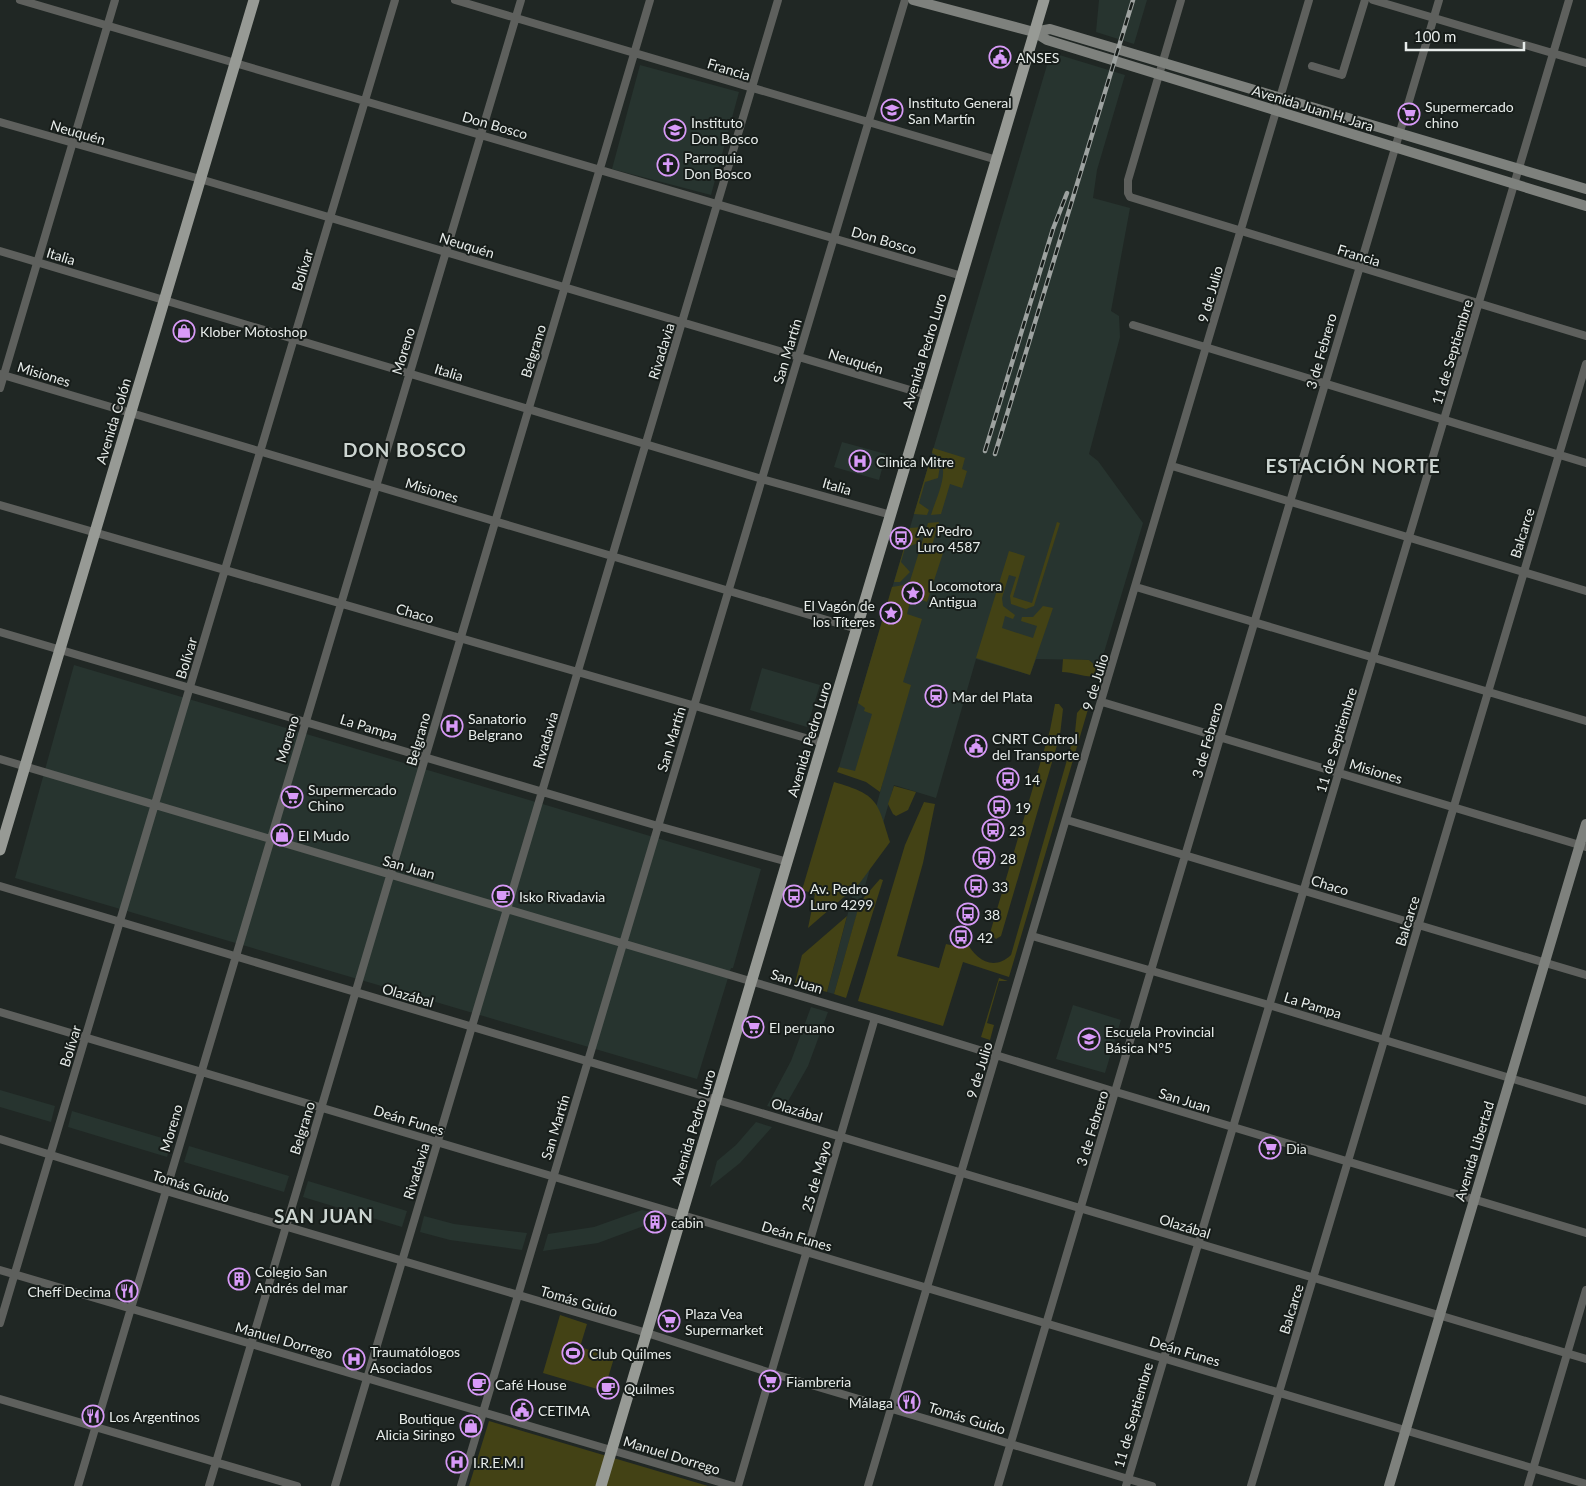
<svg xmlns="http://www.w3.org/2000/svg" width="1586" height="1486" viewBox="0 0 1586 1486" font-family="Lato,sans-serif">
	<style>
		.built { fill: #27342f }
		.green { fill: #434215 }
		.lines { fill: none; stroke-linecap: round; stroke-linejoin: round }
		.minor { stroke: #5e605d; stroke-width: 8 }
		.secondary { stroke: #7e817d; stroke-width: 10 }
		.primary { stroke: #979a95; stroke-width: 11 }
		.rail-casing { stroke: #9da2a0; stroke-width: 4.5 }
		.rail { stroke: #171d1a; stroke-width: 2.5; stroke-dasharray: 8; stroke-linecap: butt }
		.labels { text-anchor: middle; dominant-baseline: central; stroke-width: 4; stroke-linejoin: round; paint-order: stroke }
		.poi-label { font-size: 14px; fill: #e7ecea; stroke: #171d1a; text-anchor: start }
		.street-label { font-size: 14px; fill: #e7ecea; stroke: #171d1a }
		.district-label { font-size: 19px; font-weight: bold; letter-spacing: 1px; fill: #ccd5d1; stroke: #171d1a }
	</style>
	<rect width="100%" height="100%" fill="#202724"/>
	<path class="built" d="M1099,0H1147L1134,44L1096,32Z
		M1056,54L1125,75L1097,170L1093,198L1130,208L1111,311L1119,316L1120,337L1089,454L1098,461L1143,523L1099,669L1089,660L1036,659L1030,675L976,659L936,798L894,785L834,994L827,992L883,781L839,767L1050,55Z
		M640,65L739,92L711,195L612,169Z
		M842,442L886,454L879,480L834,467Z
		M74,665L761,869L733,968H731L697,1079L15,878Z
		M762,668L820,685L807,727L750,710Z
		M1073,1005L1121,1020L1105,1073L1056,1059Z
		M811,1007L828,1012L808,1066L783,1110L767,1106L791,1061Z
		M0,1090L55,1106L51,1122L0,1107Z
		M72,1111L172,1141L167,1157L68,1127Z
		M756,1122L772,1127L740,1163L710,1187L717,1161L736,1145Z
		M189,1146L289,1176L284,1192L184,1162Z
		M308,1181L407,1211L402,1227L303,1197Z
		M642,1210L661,1214L660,1220L658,1217L648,1221L649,1224L598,1243L543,1251L548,1234L594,1227Z
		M424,1216L454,1224L527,1233L522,1250L450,1240L420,1232Z"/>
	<path class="green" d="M933,448L965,458L962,469L967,471L962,488L950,484L941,514L931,515C936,497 955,464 932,453Z
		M931,457L936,460L940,466L938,478L925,482L919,503L929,510L927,515L914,514Z
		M939,522L931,549L943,553L927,602L919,599L917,604L910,602L907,614L922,619L903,682L911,685L880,792L866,782L837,772L839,767L855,771L872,714L864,711L865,708L858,703L892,587L904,585L910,581L928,523Z
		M1057,522L1060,523L1034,606L1026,609L1011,604L1010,596L1016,577L1009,575L1002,598L1003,606L1015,615L1013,619L1005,616L1002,628L1033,638L1037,626L1021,621L1022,617H1033L1043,606L1053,608L1030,675L976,658L1009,551L1025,556L1013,597L1032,603Z
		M923,527L918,543L905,548L901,562L910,572L900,582H894L910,528Z
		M1063,659L1089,660L1099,669L1097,676C1084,678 1075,672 1062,672Z
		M1055,704H1059L1063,709L1060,735L1001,936L996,939L990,933L1050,730Z
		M1089,706L1009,977L963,962L943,1026L858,1001L905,845L924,802L935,804L923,863L897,956L939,968L946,944L959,947L961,940L966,941C975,959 993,972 1011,955L1075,732L1077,713L1082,707Z
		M834,782C878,795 877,800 890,842L859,884L808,928L815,894L802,890Z
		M894,786L916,792L908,810L896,816L893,814L888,804Z
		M880,879L883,880L846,998L834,994L860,902Z
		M847,916L827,992L795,983L802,955Z
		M999,978L1008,981H999L987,1023L994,1025L990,1040L981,1037Z
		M560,1315L587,1324L580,1347L614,1358L604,1391L543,1373Z
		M489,1421L708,1486H469Z"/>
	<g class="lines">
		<path class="minor" d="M20,0L962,276
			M455,0L997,160
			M1181,0L1128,180V193L1130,197L1586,336
			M1373,0L1586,63
			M1312,66L1342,75L1365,0
			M0,122L200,179L927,395
			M0,251L762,479L891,515
			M1133,325L1586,463
			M0,374L857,629
			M0,388L115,0
			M1172,466L1586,591
			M0,505L823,743
			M1136,587L1586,721
			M0,632L658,826L788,862
			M1102,702L1586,847
			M0,759L875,1018L1116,1092L1586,1233
			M1067,820L1586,975
			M0,886L1586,1359
			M1032,936L1269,1005L1586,1101
			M0,1012L1586,1484
			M0,1139L166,1191L647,1333L771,1373L1152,1486
			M0,1270L733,1486
			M0,1323L395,0
			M0,1399L297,1486
			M78,1486L521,0
			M209,1486L650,0
			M335,1486L778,0
			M461,1486L905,0
			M738,1486L875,1018
			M868,1486L1309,0
			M998,1486L1439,0
			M1126,1486L1569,0
			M1251,1486L1586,364
			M1528,1486L1586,1290"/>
		<path class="secondary" d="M913,0L1034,32L1047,40L1586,206
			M1034,32L1050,29L1586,189
			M1389,1486L1586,824"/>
		<path class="primary" d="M0,850L254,0
			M601,1486L1044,0"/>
		<g class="rail-casing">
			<path id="rail" d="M985,451L1053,229L1067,193
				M995,454L1133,0"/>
		</g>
		<use href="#rail" class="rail"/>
	</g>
	<defs>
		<g id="civic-ring" transform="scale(1.125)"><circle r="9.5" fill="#171d1a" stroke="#d89af8" stroke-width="1.5"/><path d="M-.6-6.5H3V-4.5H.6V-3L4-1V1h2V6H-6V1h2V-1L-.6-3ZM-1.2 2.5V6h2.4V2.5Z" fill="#d89af8"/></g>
		<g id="school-ring" transform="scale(1.125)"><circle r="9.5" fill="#171d1a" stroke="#d89af8" stroke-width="1.5"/><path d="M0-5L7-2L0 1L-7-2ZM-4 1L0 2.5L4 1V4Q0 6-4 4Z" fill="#d89af8"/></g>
		<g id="supermarket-ring" transform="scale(1.125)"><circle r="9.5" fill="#171d1a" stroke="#d89af8" stroke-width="1.5"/><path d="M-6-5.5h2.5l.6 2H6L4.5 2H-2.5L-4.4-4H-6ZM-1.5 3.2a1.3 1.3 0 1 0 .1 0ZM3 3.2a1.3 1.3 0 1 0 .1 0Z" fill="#d89af8"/></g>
		<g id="church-ring" transform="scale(1.125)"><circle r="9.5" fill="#171d1a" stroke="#d89af8" stroke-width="1.5"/><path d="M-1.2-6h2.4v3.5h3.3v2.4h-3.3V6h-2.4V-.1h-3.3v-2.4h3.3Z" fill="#d89af8"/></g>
		<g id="shop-ring" transform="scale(1.125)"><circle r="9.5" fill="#171d1a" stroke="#d89af8" stroke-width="1.5"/><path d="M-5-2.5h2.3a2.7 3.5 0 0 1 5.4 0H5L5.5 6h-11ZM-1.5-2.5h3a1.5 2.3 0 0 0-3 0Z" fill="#d89af8"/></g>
		<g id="hospital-ring" transform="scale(1.125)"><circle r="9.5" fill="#171d1a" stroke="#d89af8" stroke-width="1.5"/><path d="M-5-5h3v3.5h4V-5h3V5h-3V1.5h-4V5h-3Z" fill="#d89af8"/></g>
		<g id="bus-ring" transform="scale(1.125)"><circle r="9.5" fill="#171d1a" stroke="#d89af8" stroke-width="1.5"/><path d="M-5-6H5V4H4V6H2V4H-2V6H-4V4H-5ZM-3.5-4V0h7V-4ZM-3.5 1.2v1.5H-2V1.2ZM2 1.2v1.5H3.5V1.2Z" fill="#d89af8"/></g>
		<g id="sight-ring" transform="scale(1.125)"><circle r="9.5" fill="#171d1a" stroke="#d89af8" stroke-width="1.5"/><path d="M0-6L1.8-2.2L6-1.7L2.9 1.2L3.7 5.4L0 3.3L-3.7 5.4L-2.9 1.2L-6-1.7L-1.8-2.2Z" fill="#d89af8"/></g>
		<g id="station-ring" transform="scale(1.125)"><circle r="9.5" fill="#171d1a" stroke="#d89af8" stroke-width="1.5"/><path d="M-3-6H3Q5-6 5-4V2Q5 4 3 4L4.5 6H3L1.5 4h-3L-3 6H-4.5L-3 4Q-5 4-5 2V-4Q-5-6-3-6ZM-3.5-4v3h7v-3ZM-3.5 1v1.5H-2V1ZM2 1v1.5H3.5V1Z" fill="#d89af8"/></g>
		<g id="cafe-ring" transform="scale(1.125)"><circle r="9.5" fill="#171d1a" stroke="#d89af8" stroke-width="1.5"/><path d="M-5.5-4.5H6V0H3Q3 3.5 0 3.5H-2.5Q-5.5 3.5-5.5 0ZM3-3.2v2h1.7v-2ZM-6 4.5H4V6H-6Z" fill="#d89af8"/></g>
		<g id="building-ring" transform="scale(1.125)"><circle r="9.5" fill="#171d1a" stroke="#d89af8" stroke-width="1.5"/><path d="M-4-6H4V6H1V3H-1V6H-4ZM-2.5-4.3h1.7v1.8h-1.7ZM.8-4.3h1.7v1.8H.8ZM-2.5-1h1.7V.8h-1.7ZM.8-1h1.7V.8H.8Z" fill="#d89af8"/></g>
		<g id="restaurant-ring" transform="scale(1.125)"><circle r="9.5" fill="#171d1a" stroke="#d89af8" stroke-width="1.5"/><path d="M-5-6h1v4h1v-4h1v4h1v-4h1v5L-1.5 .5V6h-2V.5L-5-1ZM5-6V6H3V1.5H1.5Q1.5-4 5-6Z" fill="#d89af8"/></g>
		<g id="stadium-ring" transform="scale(1.125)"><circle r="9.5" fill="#171d1a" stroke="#d89af8" stroke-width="1.5"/><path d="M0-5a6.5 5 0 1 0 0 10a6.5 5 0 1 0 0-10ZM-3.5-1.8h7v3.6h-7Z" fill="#d89af8"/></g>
	</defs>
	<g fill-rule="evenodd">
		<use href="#civic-ring" x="1000" y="57"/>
		<use href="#school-ring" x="892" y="110"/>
		<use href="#supermarket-ring" x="1409" y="114"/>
		<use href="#school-ring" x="675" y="130"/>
		<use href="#church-ring" x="668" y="165"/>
		<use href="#shop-ring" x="184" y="331"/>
		<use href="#hospital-ring" x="860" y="461"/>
		<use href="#bus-ring" x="901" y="538"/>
		<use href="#sight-ring" x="913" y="593"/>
		<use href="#sight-ring" x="891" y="613"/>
		<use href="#station-ring" x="936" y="696"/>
		<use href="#hospital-ring" x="452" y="726"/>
		<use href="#civic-ring" x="976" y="746"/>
		<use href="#bus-ring" x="1008" y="779"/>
		<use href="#supermarket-ring" x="292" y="797"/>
		<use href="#bus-ring" x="999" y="807"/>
		<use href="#bus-ring" x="993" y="830"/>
		<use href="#shop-ring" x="282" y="835"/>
		<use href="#bus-ring" x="984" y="858"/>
		<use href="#bus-ring" x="976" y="886"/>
		<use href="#cafe-ring" x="503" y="896"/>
		<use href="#bus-ring" x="794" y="896"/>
		<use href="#bus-ring" x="968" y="914"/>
		<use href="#bus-ring" x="961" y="937"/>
		<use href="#supermarket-ring" x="753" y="1027"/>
		<use href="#school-ring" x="1089" y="1039"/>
		<use href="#supermarket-ring" x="1270" y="1148"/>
		<use href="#building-ring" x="655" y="1222"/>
		<use href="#building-ring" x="239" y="1279"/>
		<use href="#restaurant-ring" x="127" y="1291"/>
		<use href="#supermarket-ring" x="669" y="1321"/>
		<use href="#stadium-ring" x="573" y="1353"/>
		<use href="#hospital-ring" x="354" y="1359"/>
		<use href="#supermarket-ring" x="770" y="1381"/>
		<use href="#cafe-ring" x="479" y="1384"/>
		<use href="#cafe-ring" x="608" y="1388"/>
		<use href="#restaurant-ring" x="909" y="1402"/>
		<use href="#civic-ring" x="522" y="1410"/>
		<use href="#restaurant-ring" x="93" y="1416"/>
		<use href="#shop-ring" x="471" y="1426"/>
		<use href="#hospital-ring" x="457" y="1462"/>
	</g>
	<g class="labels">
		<g class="poi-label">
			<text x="1016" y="57">ANSES</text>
			<text x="908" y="102">Instituto General<tspan x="908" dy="16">San Martín</tspan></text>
			<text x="1425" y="106">Supermercado<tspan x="1425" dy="16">chino</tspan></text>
			<text x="691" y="122">Instituto<tspan x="691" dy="16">Don Bosco</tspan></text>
			<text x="684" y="157">Parroquia<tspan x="684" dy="16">Don Bosco</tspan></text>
			<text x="200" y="331">Klober Motoshop</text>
			<text x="876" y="461">Clinica Mitre</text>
			<text x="917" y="530">Av Pedro<tspan x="917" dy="16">Luro 4587</tspan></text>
			<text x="929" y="585">Locomotora<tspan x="929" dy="16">Antigua</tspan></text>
			<text x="875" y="605" text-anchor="end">El Vagón de<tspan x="875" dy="16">los Títeres</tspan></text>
			<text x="952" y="696">Mar del Plata</text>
			<text x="468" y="718">Sanatorio<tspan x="468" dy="16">Belgrano</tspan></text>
			<text x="992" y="738">CNRT Control<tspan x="992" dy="16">del Transporte</tspan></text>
			<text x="1024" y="779">14</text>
			<text x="308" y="789">Supermercado<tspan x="308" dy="16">Chino</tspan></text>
			<text x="1015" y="807">19</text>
			<text x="1009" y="830">23</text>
			<text x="298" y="835">El Mudo</text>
			<text x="1000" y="858">28</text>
			<text x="992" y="886">33</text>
			<text x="810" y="888">Av. Pedro<tspan x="810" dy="16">Luro 4299</tspan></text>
			<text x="519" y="896">Isko Rivadavia</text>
			<text x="984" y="914">38</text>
			<text x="977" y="937">42</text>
			<text x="769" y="1027">El peruano</text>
			<text x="1105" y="1031">Escuela Provincial<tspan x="1105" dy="16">Básica N°5</tspan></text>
			<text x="1286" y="1148">Dia</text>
			<text x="671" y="1222">cabin</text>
			<text x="255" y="1271">Colegio San<tspan x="255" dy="16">Andrés del mar</tspan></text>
			<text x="111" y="1291" text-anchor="end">Cheff Decima</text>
			<text x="685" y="1313">Plaza Vea<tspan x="685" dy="16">Supermarket</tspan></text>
			<text x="370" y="1351">Traumatólogos<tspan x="370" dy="16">Asociados</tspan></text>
			<text x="589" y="1353">Club Quilmes</text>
			<text x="786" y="1381">Fiambreria</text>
			<text x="495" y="1384">Café House</text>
			<text x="624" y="1388">Quilmes</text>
			<text x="893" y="1402" text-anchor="end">Málaga</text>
			<text x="538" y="1410">CETIMA</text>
			<text x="109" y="1416">Los Argentinos</text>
			<text x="455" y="1418" text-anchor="end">Boutique<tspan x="455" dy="16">Alicia Siringo</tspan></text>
			<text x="473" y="1462">I.R.E.M.I</text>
		</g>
		<g class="street-label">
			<text transform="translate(729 69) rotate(17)">Francia</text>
			<text transform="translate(1313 108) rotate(17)">Avenida Juan H. Jara</text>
			<text transform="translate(495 125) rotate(16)">Don Bosco</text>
			<text transform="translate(78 132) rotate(16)">Neuquén</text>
			<text transform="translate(884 240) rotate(16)">Don Bosco</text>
			<text transform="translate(467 245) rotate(17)">Neuquén</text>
			<text transform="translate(1359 255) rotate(17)">Francia</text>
			<text transform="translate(61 256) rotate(17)">Italia</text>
			<text transform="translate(302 270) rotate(-73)">Bolívar</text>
			<text transform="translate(1210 294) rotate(-74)">9 de Julio</text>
			<text transform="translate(403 351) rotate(-73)">Moreno</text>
			<text transform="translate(533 351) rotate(-73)">Belgrano</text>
			<text transform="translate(661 351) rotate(-73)">Rivadavia</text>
			<text transform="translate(787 351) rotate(-73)">San Martín</text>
			<text transform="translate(924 351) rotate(-73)">Avenida Pedro Luro</text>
			<text transform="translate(1321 351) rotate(-74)">3 de Febrero</text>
			<text transform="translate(1452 352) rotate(-73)">11 de Septiembre</text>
			<text transform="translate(856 361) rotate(17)">Neuquén</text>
			<text transform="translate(449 372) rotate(17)">Italia</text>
			<text transform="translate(44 374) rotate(17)">Misiones</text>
			<text transform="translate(113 421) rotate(-73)">Avenida Colón</text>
			<text transform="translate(837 486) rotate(16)">Italia</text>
			<text transform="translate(432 490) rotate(17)">Misiones</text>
			<text transform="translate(1522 533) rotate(-73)">Balcarce</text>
			<text transform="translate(415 613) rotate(16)">Chaco</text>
			<text transform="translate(186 658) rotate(-73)">Bolívar</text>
			<text transform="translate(1095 682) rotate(-73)">9 de Julio</text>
			<text transform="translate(369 727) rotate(17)">La Pampa</text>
			<text transform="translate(287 739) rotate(-73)">Moreno</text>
			<text transform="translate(418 739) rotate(-74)">Belgrano</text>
			<text transform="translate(671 739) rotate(-73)">San Martín</text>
			<text transform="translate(809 739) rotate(-73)">Avenida Pedro Luro</text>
			<text transform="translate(545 740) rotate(-74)">Rivadavia</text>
			<text transform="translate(1207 740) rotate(-74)">3 de Febrero</text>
			<text transform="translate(1336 740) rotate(-73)">11 de Septiembre</text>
			<text transform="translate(1376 771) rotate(17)">Misiones</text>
			<text transform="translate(409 867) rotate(16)">San Juan</text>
			<text transform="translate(1330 885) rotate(17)">Chaco</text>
			<text transform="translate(1407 921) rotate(-73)">Balcarce</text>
			<text transform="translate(797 981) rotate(17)">San Juan</text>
			<text transform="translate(408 995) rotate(16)">Olazábal</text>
			<text transform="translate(1313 1005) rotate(17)">La Pampa</text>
			<text transform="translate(70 1046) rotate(-73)">Bolívar</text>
			<text transform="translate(979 1070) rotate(-73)">9 de Julio</text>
			<text transform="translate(1185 1100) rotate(17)">San Juan</text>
			<text transform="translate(797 1110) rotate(17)">Olazábal</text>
			<text transform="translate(409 1120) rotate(17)">Deán Funes</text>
			<text transform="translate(555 1127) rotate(-73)">San Martín</text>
			<text transform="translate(693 1127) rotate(-73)">Avenida Pedro Luro</text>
			<text transform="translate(171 1128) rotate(-74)">Moreno</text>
			<text transform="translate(302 1128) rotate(-73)">Belgrano</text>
			<text transform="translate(1092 1128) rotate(-73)">3 de Febrero</text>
			<text transform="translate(1474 1151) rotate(-73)">Avenida Libertad</text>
			<text transform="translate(416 1171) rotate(-73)">Rivadavia</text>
			<text transform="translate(816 1176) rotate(-74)">25 de Mayo</text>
			<text transform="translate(191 1186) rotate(17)">Tomás Guido</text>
			<text transform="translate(1185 1226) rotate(17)">Olazábal</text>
			<text transform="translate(797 1236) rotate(17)">Deán Funes</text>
			<text transform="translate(579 1301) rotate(16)">Tomás Guido</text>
			<text transform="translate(1291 1309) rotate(-73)">Balcarce</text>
			<text transform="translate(284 1340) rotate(16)">Manuel Dorrego</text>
			<text transform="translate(1185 1351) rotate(17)">Deán Funes</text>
			<text transform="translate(1133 1415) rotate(-74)">11 de Septiembre</text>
			<text transform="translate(967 1418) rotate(17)">Tomás Guido</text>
			<text transform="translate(672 1455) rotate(17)">Manuel Dorrego</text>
		</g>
		<g class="district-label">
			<text x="405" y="449">DON BOSCO</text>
			<text x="1353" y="465">ESTACIÓN NORTE</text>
			<text x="324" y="1215">SAN JUAN</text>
		</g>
	</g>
	<path d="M1406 42v8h118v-8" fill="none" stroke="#e7ecea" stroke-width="2.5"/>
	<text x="1414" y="42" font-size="15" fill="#e7ecea" stroke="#171d1a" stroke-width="4" paint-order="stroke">100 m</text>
</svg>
